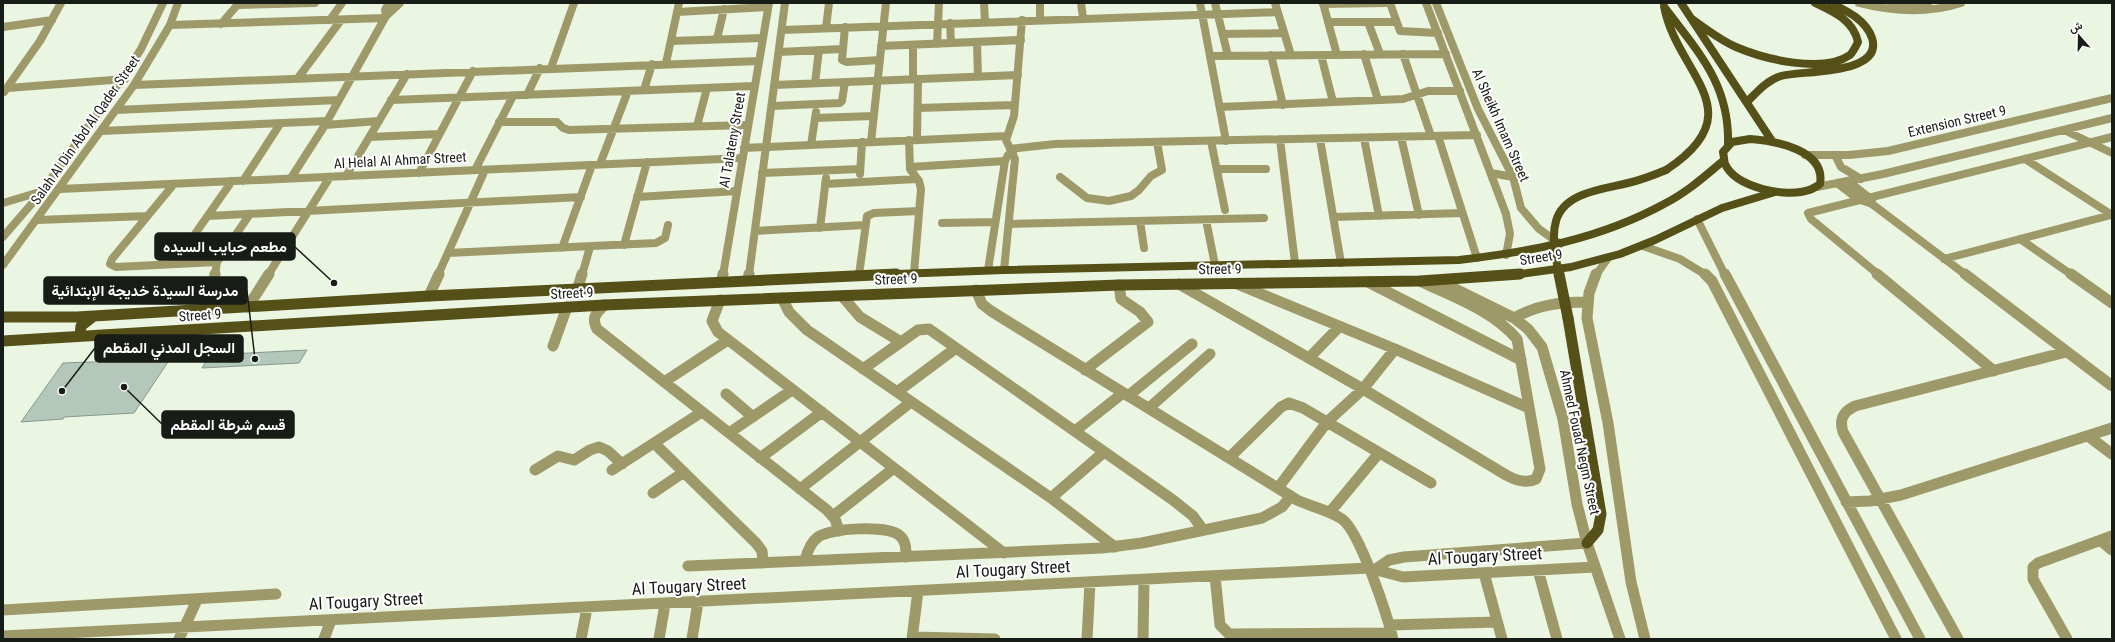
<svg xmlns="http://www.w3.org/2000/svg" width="2115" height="642" viewBox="0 0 2115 642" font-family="'Roboto Condensed',Vazirmatn,sans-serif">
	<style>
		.building { fill: #b3c7bb; stroke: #86998e }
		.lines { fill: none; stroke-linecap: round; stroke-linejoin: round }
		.minor-far1 { stroke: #9d9969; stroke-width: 8 }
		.minor { stroke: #9d9969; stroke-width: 11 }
		.major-far1 { stroke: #555018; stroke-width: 8 }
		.major { stroke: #555018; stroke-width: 11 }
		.major-bridge-far1 { stroke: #555018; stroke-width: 8 }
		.major-bridge { stroke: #555018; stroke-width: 11 }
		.labels { text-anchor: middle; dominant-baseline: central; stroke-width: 4; stroke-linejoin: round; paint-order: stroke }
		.street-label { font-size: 14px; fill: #181c16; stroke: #fff }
		.near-street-label { font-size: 17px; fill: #181c16; stroke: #fff }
		.leader { fill: none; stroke: #181c16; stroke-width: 1.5 }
		.callout-dot { fill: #181c16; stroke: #fff; stroke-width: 1.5 }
		.callout { fill: #181c16; stroke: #181c16; stroke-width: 1.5 }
		.callout-label { font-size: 15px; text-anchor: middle; font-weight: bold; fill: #fff }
	</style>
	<rect width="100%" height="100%" fill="#eaf5e2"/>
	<path class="building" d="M307,350L299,363L202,368L210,355Z
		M170,359L134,413L64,417L63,419L21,422L63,363Z"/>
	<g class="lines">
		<path class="minor-far1" d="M984,3L985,22
			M1040,3V19
			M1081,3L1083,18
			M1200,3L1226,141
			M1215,3L1228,56
			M1275,3L1291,55
			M1323,3L1337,55
			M1390,3L1400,31L1438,33
			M1426,3L1506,214L1510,234L1506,255
			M1436,3L1478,109L1513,177L1521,208L1539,229L1560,244
			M1859,3C1894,12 1927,14 1961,3
			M1891,3H1928
			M1323,4L1385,3
			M237,5L315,3
			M677,12L768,7
			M386,16L385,10L389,3
			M330,20L342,3
			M1328,22H1396
			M1368,22L1380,54
			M950,23L951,43
			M221,24L239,3
			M170,25L384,18
			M3,27L52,20
			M845,27L842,60L847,62L880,60
			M826,28L829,3
			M782,30L1277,12
			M1223,34L1284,33
			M717,39L724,9
			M671,41L763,38
			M977,42L978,77
			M937,44L939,3
			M913,45V79
			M881,46L1021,40
			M779,52L842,49
			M1364,54L1378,100
			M1403,54L1431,136
			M1271,55L1283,105
			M1321,55L1333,102
			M1211,56L1446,54
			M666,63L679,3
			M551,68L574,3
			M298,78L341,20
			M815,83L819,50
			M134,85L759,61
			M774,85L1018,75
			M8,88L125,79
			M644,90L652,64
			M4,92L40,41L61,3
			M527,95L540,68
			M391,100L755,86
			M772,106L840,103L842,101L845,82
			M1220,107L1403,99L1428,91H1460
			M918,108L1015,105
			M116,110L339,100
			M815,118L874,116
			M499,122H557L563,128L569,130L748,125
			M325,125L379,121
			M697,126L707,88
			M2064,130L2112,153
			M101,131L327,121
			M1438,136L1477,258
			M370,137L439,134
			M1401,137L1419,215
			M1364,138L1379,216
			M1280,139L1295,263
			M1320,139L1341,263
			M909,140L910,169L919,181L921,189L914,273
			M917,140L918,79
			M1211,141L1225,210
			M871,142L886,3
			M811,145L816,112
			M744,148L1006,136
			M1010,149L1055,144L1477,135
			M1805,155H1849L1888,151L2112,98
			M1835,155L1841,167L1861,179
			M2025,159L2112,215
			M600,164L628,91
			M910,167L1005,161
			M1217,169H1266
			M475,170L513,96
			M419,173L473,71
			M762,173L860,169
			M1491,173L1513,177
			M860,174L862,142
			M346,176L407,74
			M1060,177L1087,198L1109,201L1131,196L1139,190L1151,176L1162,170L1157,142
			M291,178L325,125L386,16L400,3
			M243,181L280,124
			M1848,181L1872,200
			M1837,183L1858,199L1872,204L1966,275
			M174,184L112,259L110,264L116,267L217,262
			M825,184L917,179
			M1817,187L1883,174L2112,118
			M60,189L743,158
			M637,197L737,191
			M3,203L43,191
			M208,216L581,197
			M1334,217L1462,213
			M1697,219L1725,275
			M37,220L147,216
			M1206,220L1215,265
			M1140,221L1144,248
			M942,223L995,222
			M1009,224L1264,218
			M820,228L826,178
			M755,231L865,225
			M3,237L41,193L122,79L141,49L163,3
			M2020,239L2072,275
			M624,245L647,162
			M1643,246L1680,259L1706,275
			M562,248L592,165
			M448,253L656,243L665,238L668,225
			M1944,259L2111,215
			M174,264L232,181
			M3,265L134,85L170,25L178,3
			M988,270L1005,161L1008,155L1013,153
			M1004,270L1015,159L1006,140L1014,116L1022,20
			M215,275L217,262L250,214
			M268,275L330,177
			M438,275L485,170
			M582,275L590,247
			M723,275L769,3
			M749,275L785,3
			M859,275L867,216L874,213L919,211
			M1596,275L1608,258
			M1879,275L1811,219L1808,213L2112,137"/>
		<path class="minor" d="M1596,274L1589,293L1587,318L1608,423L1631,582L1645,639
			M1705,274L1712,281L1896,639
			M1725,274L1920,639
			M1877,274L1994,371
			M1965,274L2112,386
			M2071,274L2112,303
			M748,280L749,274
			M722,281L723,274
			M1439,281L1514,318L1528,329L1542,347L1563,419L1577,504L1587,543L1620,639
			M1368,282L1521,360
			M1179,284L1363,389L1506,475C1515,480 1526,484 1536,479L1540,469L1517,339C1492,310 1453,297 1420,281
			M1237,284L1395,349L1529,408
			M578,287L582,274
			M976,290L982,304L991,311L1297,500C1312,507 1329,510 1342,519C1360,532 1387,615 1393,639
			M429,296L439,274
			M842,296L860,317L901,342
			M782,298L789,312L807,330L1051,498L1115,547
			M720,300L712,321L718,332L1004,553
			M604,305C596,314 591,317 597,329L827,510L835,519L839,531
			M248,307L269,274
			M202,309L213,286L215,274
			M1514,318C1537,305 1560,302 1586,302
			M553,346L567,307
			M1309,358L1339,327
			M863,369L918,330L929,329L1173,500L1193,516L1203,530
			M1085,370L1148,322L1140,312L1121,299L1119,285
			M664,382L728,340
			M897,392L956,348
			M726,394L753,417
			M1128,396L1192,344
			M1149,408L1210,354
			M1075,431L1123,393
			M729,433L792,390
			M2088,436L2112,454
			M654,443L756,543L762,551L763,563
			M760,458L822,412
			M1229,458L1281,407L1289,403L1303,408L1431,483
			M535,470L558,456L574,460L590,450L599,447L608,451L622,464
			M612,470L702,412
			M1278,488L1327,422L1363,389L1395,349
			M800,489L911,402
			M653,493L684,472
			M1051,498L1104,452
			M1846,502L1870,501L1901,495L2112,428
			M1330,512L1379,453
			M833,516L894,468
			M2101,541L2112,550
			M805,561C807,552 810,543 818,537C830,528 887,525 899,535C906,540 906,549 906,557
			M688,566L1102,548L1142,543L1262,518L1282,507L1291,496
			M1377,568L1389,560L1404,557L1587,543
			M1538,570L1557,639
			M1484,573L1502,639
			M1215,576L1220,625L1229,634L1391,633
			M3,610L276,594
			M1389,625L1497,622
			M3,636L1369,568L1403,577L1595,567
			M913,637L995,639
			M179,639L197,600
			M324,639L331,620
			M581,639L587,608
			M659,639L665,604
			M692,639L698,602
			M912,639L918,591
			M1087,639L1090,583
			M1143,639L1144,580
			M1958,639L1843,432C1839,419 1843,412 1855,406L2066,352
			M2067,639L2033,579V567L2038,563L2112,536"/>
		<path class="major-far1" d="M1681,3L1772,141
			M1664,6C1676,74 1756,111 1666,170
			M1665,8C1699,53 1730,85 1728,145
			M1692,19C1706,29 1720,40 1736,47C1764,59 1823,74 1850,55C1853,52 1856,46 1858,42C1853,20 1834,12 1815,3
			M1747,102C1757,92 1767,80 1781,76C1800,70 1884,76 1872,38C1866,20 1847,11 1831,3
			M1750,139C1776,141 1826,150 1820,184C1817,186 1813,189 1809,190C1787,198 1736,188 1725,164C1724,161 1724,156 1723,152L1732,142Z
			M870,275L1004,270L1459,260C1530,252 1600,239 1664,204C1686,193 1704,177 1723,161
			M1513,275L1571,267L1620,254L1655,240L1722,208L1775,192"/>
		<path class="major" d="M3,317H77L429,296L896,274
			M1568,318L1601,514L1598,530L1587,543
			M80,336L81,326L94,316
			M3,341L604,305L1119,285L1420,281L1520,274"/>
		<path class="major-bridge-far1" d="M1559,275C1556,258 1551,238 1556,221C1564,192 1604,189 1628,183C1641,180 1654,175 1666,170"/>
		<path class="major-bridge" d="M1559,274L1568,318"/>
	</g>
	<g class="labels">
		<g class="street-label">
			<text transform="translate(1957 121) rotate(-13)">Extension Street 9</text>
			<text transform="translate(1501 125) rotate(66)">Al Sheikh Imam Street</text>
			<text transform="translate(85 130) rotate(-55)">Salah Al Din Abd Al Qader Street</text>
			<text transform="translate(732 140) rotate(-80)">Al Talateny Street</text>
			<text transform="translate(400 160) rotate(-3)">Al Helal Al Ahmar Street</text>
			<text transform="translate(1541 257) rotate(-9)">Street 9</text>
			<text transform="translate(1220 269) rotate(-1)">Street 9</text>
			<text transform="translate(896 279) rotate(-2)">Street 9</text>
			<text transform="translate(572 293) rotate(-3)">Street 9</text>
			<text transform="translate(200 315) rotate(-4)">Street 9</text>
			<text transform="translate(1580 442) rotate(78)">Ahmed Fouad Negm Street</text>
		</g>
		<g class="near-street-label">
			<text transform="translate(1485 556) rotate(-3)">Al Tougary Street</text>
			<text transform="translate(1013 569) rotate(-3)">Al Tougary Street</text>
			<text transform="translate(689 586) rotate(-3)">Al Tougary Street</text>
			<text transform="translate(366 601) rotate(-3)">Al Tougary Street</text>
		</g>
	</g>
	<path class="leader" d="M334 283L295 247M255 359L247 291M62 391L95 348M124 387L162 424"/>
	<g class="callout-dot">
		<circle cx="334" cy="283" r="4"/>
		<circle cx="255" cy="359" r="4"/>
		<circle cx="62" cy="391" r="4"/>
		<circle cx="124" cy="387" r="4"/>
	</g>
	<g class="callout">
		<rect x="155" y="233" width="140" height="27" rx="4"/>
		<rect x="44" y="277" width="203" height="27" rx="4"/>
		<rect x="95" y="335" width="148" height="27" rx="4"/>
		<rect x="162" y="411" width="132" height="27" rx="4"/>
	</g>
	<g class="callout-label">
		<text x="225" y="252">مطعم حبايب السيده</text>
		<text x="145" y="296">مدرسة السيدة خديجة الإبتدائية</text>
		<text x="169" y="353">السجل المدني المقطم</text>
		<text x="228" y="430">قسم شرطة المقطم</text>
	</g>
	<rect width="2115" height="642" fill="none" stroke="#181c16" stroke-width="8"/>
	<g transform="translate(2079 36) rotate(340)" stroke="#ffffff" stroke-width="3" paint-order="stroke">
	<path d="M0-3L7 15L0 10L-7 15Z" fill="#181c16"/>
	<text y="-6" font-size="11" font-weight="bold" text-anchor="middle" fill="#181c16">ش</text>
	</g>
</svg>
